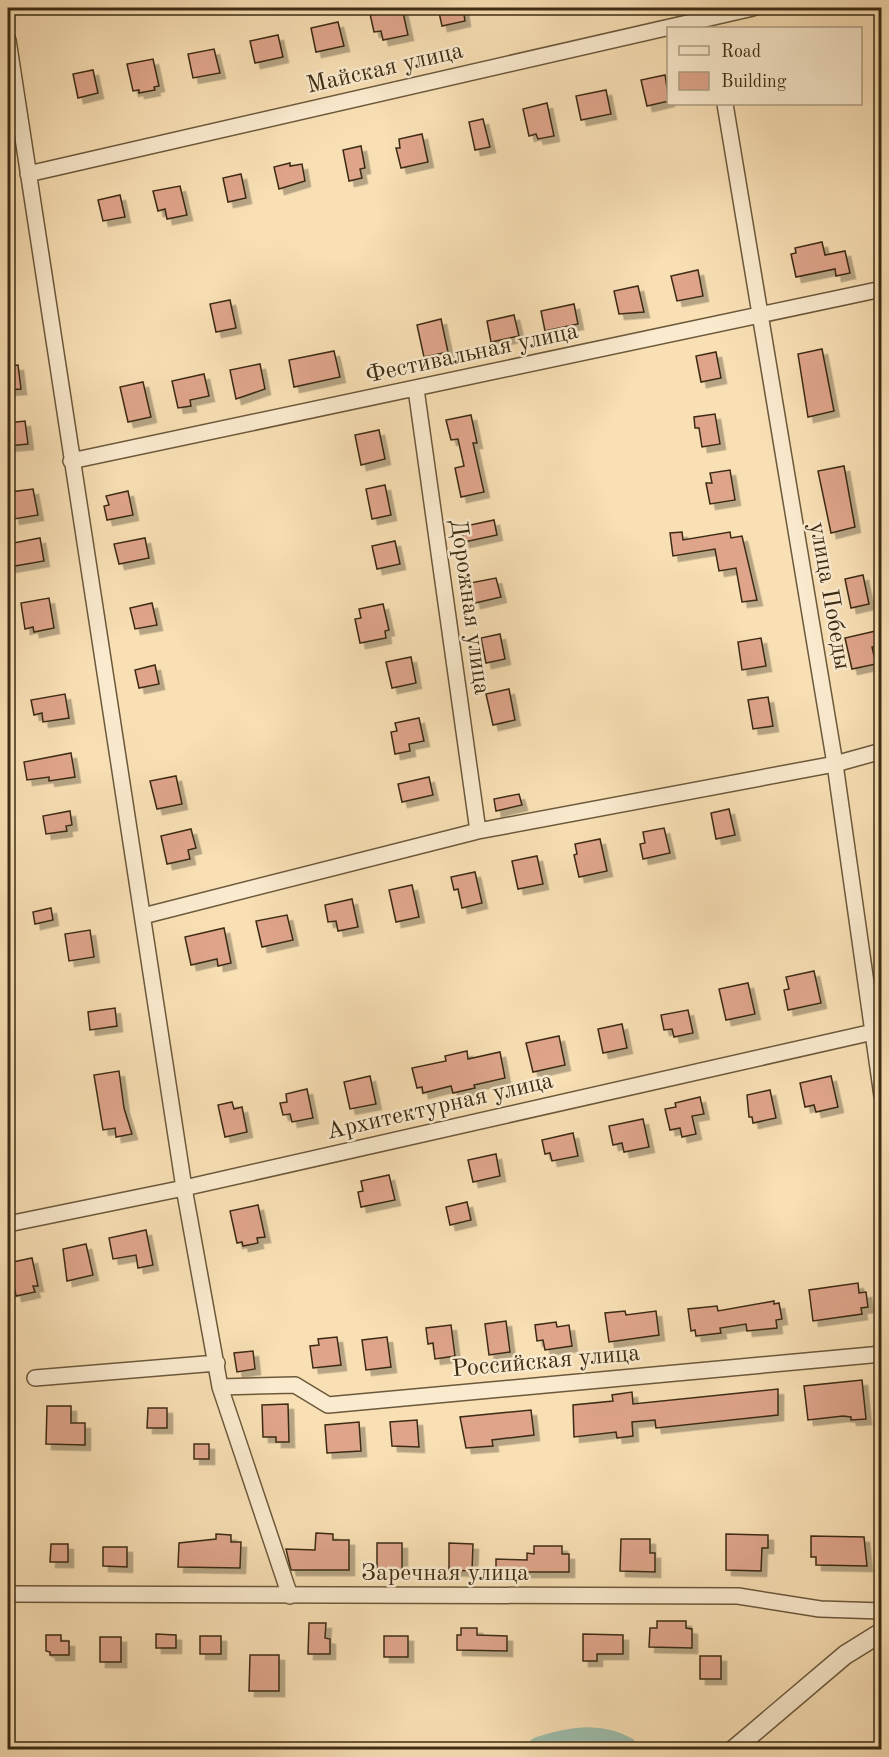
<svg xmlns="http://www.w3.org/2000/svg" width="889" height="1757" viewBox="0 0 889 1757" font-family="'Old Standard TT',serif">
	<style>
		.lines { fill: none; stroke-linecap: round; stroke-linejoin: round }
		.river { stroke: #9dbdac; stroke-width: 27 }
		.building { fill: #dfa58b; stroke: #3d2c13; stroke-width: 1.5; filter: url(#shadow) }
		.minor-casing { stroke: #6c593b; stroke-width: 18 }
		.tertiary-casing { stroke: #6c593b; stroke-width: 21 }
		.minor { stroke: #faeace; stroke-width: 15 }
		.tertiary { stroke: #faeace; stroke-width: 18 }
		.labels { text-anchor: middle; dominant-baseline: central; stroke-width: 5; stroke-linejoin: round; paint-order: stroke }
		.street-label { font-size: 24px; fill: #3d2c13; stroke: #faeace }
	</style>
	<defs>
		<filter id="shadow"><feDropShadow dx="5.5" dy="5.5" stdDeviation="0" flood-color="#0004"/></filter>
	</defs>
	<rect width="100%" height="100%" fill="#f8dfb4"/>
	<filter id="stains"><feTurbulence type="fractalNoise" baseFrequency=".00333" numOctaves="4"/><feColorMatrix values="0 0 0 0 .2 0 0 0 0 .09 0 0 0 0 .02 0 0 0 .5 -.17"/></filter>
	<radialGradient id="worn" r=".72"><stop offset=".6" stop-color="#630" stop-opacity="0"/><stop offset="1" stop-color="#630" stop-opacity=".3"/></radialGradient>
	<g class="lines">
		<path class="river" d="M540,1750C568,1741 598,1735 625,1750"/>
	</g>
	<path class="building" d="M402,8L408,35L383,40L381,31L374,32L370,14Z
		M438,8H463L465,21L442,26Z
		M338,22L344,46L316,52L311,28Z
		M278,35L283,57L255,63L250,41Z
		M214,49L220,73L193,78L188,54Z
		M153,59L159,86L154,87L155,90L139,93V90L133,91L127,64Z
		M93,70L98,93L78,98L73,74Z
		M665,75L669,101L647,106L641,80Z
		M606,90L611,114L581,120L576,96Z
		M547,103L554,136L538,139L536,134L529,136L523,109Z
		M483,119L490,147L475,150L469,122Z
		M422,134L428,162L401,168L396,148H400L399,139Z
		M361,146L365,168L360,169L362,178L349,181L343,150Z
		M290,163V166L302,164L305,181L279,189L274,167Z
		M241,174L246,198L228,202L223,178Z
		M180,186L187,215L167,219L165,209L158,211L153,191Z
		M120,195L125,217L103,221L98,200Z
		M822,242L825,255L845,251L850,273L836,276L835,269L796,277L791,254L796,253L795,248Z
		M698,270L703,296L677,301L671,276Z
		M638,286L644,312L619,314L614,291Z
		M230,300L236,328L216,332L210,304Z
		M574,304L578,324L545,331L541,311Z
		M514,315L519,336L491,342L487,321Z
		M441,319L448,352L424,357L417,325Z
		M822,349L834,411L808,417L798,354Z
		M334,351L340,377L294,387L289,360Z
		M716,352L721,378L701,382L696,356Z
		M260,364L265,389L236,399L230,370Z
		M18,365L21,389L8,390V366Z
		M204,374L209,396L190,400L191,406L178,408L172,381Z
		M143,382L151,417L128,422L120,387Z
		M715,414L720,444L702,447L699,428H695L694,417Z
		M471,415L477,443H473L484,492L461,497L455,468L464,466L458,439L451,440L446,420Z
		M25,421L28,444L8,446V423Z
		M379,430L385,459L361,465L355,435Z
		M844,466L855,527L831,533L818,471Z
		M730,470L735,500L710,504L706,483H712L710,473Z
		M385,485L391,515L372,519L366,489Z
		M33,489L38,515L14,519L10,492Z
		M128,491L133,515L107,520L104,506L109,505L106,496Z
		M494,520L497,535L464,542L461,527Z
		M682,532L683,540L730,532L731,538L742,536L757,600L742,602L736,568L719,571L715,549L673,556L670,533Z
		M40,538L44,561L9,567L8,544Z
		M145,538L149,558L119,564L114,544Z
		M395,541L400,564L377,569L372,546Z
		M863,575L869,604L851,608L845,579Z
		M496,578L501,597L475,603L470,583Z
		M49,598L54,628L34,632L33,627L25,629L21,603Z
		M152,603L157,625L135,629L130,608Z
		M383,604L389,630L385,631L386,638L360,643L355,619L361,618L359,609Z
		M880,630L882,645L872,647L876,664L852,669L845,638Z
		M500,634L505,659L486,663L481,638Z
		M761,638L766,666L742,670L738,642Z
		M411,657L416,683L392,688L386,662Z
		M155,665L159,684L139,688L135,670Z
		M509,689L515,720L493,725L486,694Z
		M65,694L69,718L43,722L42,713L34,715L31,700Z
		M768,697L773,726L753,729L748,700Z
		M419,718L424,741L409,744L410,751L395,754L391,732L397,731L395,723Z
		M71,753L75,777L49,781V777L27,780L24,762Z
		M176,776L182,804L157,809L150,781Z
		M429,777L433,795L402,802L398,784Z
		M519,794L522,805L496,811L494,799Z
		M729,809L735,835L716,839L711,813Z
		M70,811L72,825L66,826L67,831L46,834L43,816Z
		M664,828L670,853L643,859L640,844L645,843L643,832Z
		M191,829L196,848L188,850L190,859L167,864L161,836Z
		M600,839L607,871L579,877L574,855L577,854L575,844Z
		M537,856L543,884L518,889L512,861Z
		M475,872L482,903L462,908L458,889L454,890L451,877Z
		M412,885L419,917L396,922L389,890Z
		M352,899L358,927L338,931L336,921L328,922L325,905Z
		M51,908L53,920L35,924L33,912Z
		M287,915L293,940L262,947L256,921Z
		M224,928L231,963L218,966L217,959L191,965L185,937Z
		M90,930L94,957L69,961L65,934Z
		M814,971L821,1003L788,1010L784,990L789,989L786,977Z
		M748,983L755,1014L726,1020L719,989Z
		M115,1008L117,1026L90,1030L88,1012Z
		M688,1010L693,1033L674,1037L672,1029L664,1030L661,1015Z
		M622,1024L627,1048L603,1053L598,1029Z
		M559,1036L565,1065L533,1072L526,1043Z
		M467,1051L468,1059L500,1052L505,1078L474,1085L475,1088L453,1093L451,1086L423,1093L422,1087L417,1088L412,1068L446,1061L445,1056Z
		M119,1071L124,1108L132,1134L116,1137L115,1128L103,1130L94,1075Z
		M370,1076L376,1104L350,1109L344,1082Z
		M831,1076L838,1107L816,1112L814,1105L805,1107L800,1083Z
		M307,1089L313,1118L292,1122L290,1114L283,1115L280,1103L287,1102L286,1094Z
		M770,1090L776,1118L753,1123L752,1117H749L747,1095Z
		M700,1097L704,1114L692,1116L696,1134L682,1137L680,1128L670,1130L665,1109L676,1107L675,1103Z
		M232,1102L234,1109L242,1107L247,1132L225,1137L218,1105Z
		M643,1119L649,1147L624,1152L622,1143L613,1145L609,1126Z
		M573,1133L578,1156L552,1161L550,1153L545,1154L542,1140Z
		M496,1154L500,1176L473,1182L468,1160Z
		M389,1175L395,1200L361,1207L358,1192L363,1191L361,1181Z
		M467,1202L471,1220L450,1225L446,1207Z
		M258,1205L265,1237L257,1238L258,1243L243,1246L242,1242L237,1243L230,1211Z
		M146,1230L153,1265L138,1268L136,1255L113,1259L109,1238Z
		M86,1244L93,1275L67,1281L63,1249Z
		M32,1258L38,1286H33L35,1292L16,1296L15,1290L11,1291L8,1263Z
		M858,1283L859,1293L866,1292L868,1307L861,1308L862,1314L813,1321L809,1290Z
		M774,1301V1304L779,1303L782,1319L776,1320L777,1328L747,1331L746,1324L720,1328L721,1333L696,1336L695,1330L691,1331L688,1309L717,1306L718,1311Z
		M625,1311L626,1315L656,1311L659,1335L609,1342L605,1313Z
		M506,1321L510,1352L489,1355L485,1324Z
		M556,1322L557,1327L569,1325L572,1346L545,1350L543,1340L537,1341L535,1325Z
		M451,1325L455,1356L435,1359L433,1343L428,1344L426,1328Z
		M337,1337L341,1365L313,1368L310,1346L319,1345L318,1339Z
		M387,1337L391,1367L366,1370L362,1340Z
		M253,1351L255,1369L237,1372L234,1353Z
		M862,1380L866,1419L851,1420V1417L843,1416L808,1420L804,1386Z
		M778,1389V1415L656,1428L655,1420L632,1422L633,1436L617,1438L616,1432L574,1437L573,1405L613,1401L612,1395L632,1392L633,1404Z
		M288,1404L289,1442H276V1437H263L262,1405Z
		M47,1406H71V1423H85V1445L46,1444Z
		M148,1408H167V1428H147Z
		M531,1410L534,1435L492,1440L493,1446L466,1448L460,1417Z
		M417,1420L419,1447L392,1446L390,1422Z
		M359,1422L361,1451L327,1453L325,1425Z
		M194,1444H209V1459H194Z
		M316,1533L333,1534V1540H349V1570H291L286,1549L315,1550Z
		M216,1534L231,1535V1542H241L240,1568L178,1567L179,1543L216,1539Z
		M726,1534L768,1535V1548H762L761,1571L726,1570Z
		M811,1536L864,1537L867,1566L816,1565V1557H811Z
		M621,1539H650V1553H655V1572L620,1571Z
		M377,1543H402V1571H377Z
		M449,1543L473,1544L472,1571L449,1570Z
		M51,1544H68V1562H50Z
		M534,1546H562V1554H569V1572H496V1559L527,1560V1553L534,1554Z
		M103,1547H127V1567L103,1566Z
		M657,1621H686V1628L692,1629V1648L649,1647L650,1628H657Z
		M309,1623H326L325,1638L330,1639V1654H308Z
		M461,1628H477V1635L507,1636V1651L457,1650V1635H461Z
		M156,1634L176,1635V1648H156Z
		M583,1634L623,1635V1654H597V1661H583Z
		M46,1635H61V1641H69V1655H50V1652L46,1651Z
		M200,1636H221V1654H200Z
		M384,1636H408V1657H384Z
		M100,1637H121V1662H100Z
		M250,1655H279V1691H249Z
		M700,1656H721V1679H700Z"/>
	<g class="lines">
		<g class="minor-casing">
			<path id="minor" d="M8,40L184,1188L220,1387L290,1596
				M725,104L835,764L882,1096
				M28,174L753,8
				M416,389L478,831
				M71,461L882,289
				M143,916L478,831L835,764L882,751
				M8,1224L184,1188L882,1030
				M35,1378L217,1363
				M220,1387L295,1385L328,1405L882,1354
				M8,1594L738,1596L820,1609L882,1611"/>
		</g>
		<g class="tertiary-casing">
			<path id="tertiary" d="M733,1750L845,1655L882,1632"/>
		</g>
		<use href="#minor" class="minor"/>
		<use href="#tertiary" class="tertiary"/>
	</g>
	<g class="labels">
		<g class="street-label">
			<text transform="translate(385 69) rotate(-13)">Майская улица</text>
			<text transform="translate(472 354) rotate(-12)">Фестивальная улица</text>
			<text transform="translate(829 596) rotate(80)">улица Победы</text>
			<text transform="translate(469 607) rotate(82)">Дорожная улица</text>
			<text transform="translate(440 1107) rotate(-13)">Архитектурная улица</text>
			<text transform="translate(546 1362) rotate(-5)">Российская улица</text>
			<text x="445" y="1574">Заречная улица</text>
		</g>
	</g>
	<rect width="889" height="1757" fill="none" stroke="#f8dfb4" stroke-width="30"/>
	<rect x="9" y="9" width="871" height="1739" fill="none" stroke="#3d2c13" stroke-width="3"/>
	<rect x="15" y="15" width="859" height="1727" fill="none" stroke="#3d2c13" stroke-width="1.5"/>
	<rect x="667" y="27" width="195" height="78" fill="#faeace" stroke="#ae9e83" stroke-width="1.5"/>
	<rect x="679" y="46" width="30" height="9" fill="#faeace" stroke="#ae9e83" stroke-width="1.5"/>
	<text x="721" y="57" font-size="18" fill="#3d2c13">Road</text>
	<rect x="679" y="72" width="30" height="18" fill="#dfa58b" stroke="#ae9e83" stroke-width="1.5"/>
	<text x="721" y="87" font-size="18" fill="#3d2c13">Building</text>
	<rect width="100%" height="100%" filter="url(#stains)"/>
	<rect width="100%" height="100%" fill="url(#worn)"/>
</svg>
